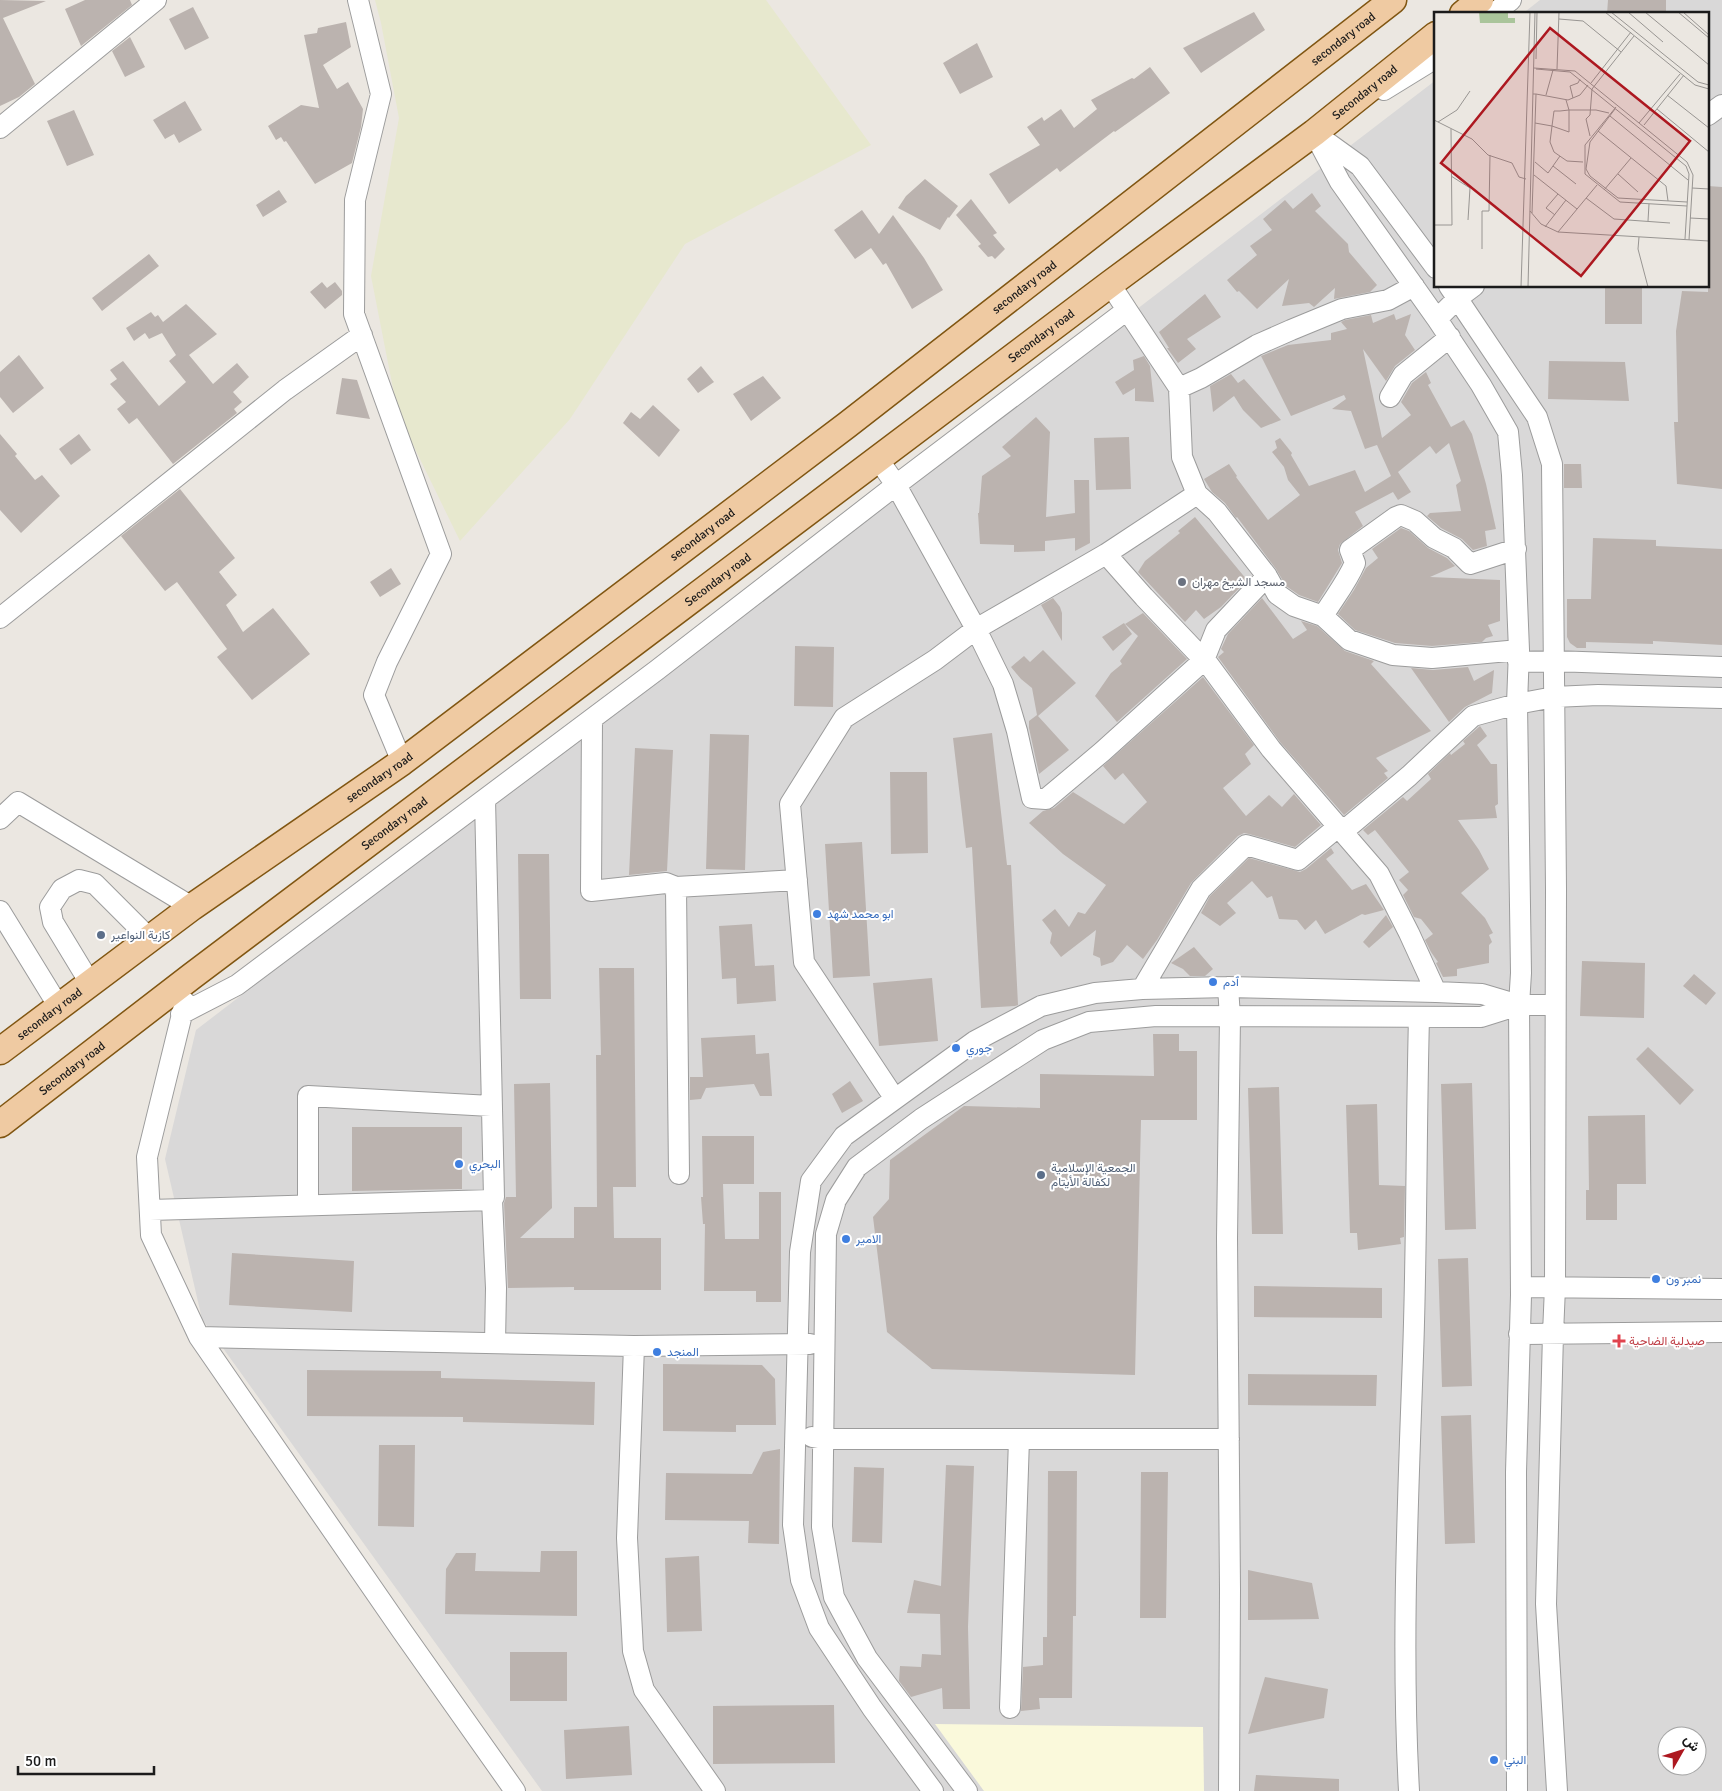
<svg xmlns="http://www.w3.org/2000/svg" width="1722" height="1791" viewBox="0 0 1722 1791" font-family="Signika,Vazirmatn,sans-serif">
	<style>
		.residential { fill: #d9d8d8; fill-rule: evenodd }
		.education { fill: #faf9db }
		.farmland { fill: #e7e8ce }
		.building { fill: #bbb3af }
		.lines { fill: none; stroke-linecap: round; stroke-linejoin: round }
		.minor-casing { stroke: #9c9c9c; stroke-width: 22 }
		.major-casing { stroke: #805612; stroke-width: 29 }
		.minor { stroke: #fff; stroke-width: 20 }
		.major { stroke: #efcaa2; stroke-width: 26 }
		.worship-dot { fill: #6b7280; stroke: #fff; stroke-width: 2 }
		.shop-dot { fill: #3f7fe0; stroke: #fff; stroke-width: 2 }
		.service-dot { fill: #5c6f8a; stroke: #fff; stroke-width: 2 }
		.health-dot { fill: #e0444e; stroke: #fff; stroke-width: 2 }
		.labels { text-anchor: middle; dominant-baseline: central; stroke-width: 4; stroke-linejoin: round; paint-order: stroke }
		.street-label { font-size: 12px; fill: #1b1b1b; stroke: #fff }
		.worship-label { font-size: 12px; fill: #5b616d; stroke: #fff; text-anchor: start }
		.shop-label { font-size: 12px; fill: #366cbe; stroke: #fff; text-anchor: start }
		.service-label { font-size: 12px; fill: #4e5e75; stroke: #fff; text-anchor: start }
		.health-label { font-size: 12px; fill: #be3a42; stroke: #fff; text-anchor: start }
		.inset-road { fill: none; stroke: #989592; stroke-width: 1 }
		.view { fill: #ad1820; fill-opacity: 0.15; stroke: #ad1820; stroke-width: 2.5 }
		.inset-edge { fill: none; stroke: #1b1b1b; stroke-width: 2.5 }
	</style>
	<rect width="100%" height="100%" fill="#ebe7e1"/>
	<path class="residential" d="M1540,0H1722V1791H542L202,1319L165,1159L196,1030L1436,80V286H1708V14H1522ZM1667,1736H1697V1766H1667Z"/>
	<path class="education" d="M935,1724L1203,1727L1204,1791H984Z"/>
	<path class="farmland" d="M375,0H766L871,145L685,244L570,419L460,541L398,414L371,276L399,118L381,23Z"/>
	<path class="building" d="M0,0L46,1L3,18L35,84L19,97L0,106Z
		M85,0H130L132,5L81,46L65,9Z
		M1608,0H1666V14H1607Z
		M193,7L209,38L185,50L169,19Z
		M1254,12L1265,30L1201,73L1183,48Z
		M346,22L351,47L323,65L337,89L348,82L363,109L361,127L352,163L315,184L286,141L284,142L281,137L276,140L268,126L301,105L319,108L304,35L317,33L318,28Z
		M130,37L145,67L125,77L112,51Z
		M977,43L993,77L960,94L943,63Z
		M1150,67L1170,93L1115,132L1114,131L1060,172L1057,168L1009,204L989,174L1040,145L1027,127L1042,117L1044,121L1061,109L1074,128L1097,109L1091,100L1132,78L1134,79Z
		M185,101L202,130L179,143L174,134L165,139L153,120Z
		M74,110L94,155L67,166L47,121Z
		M925,179L958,206L949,218L948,217L940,230L898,208L906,196Z
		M1708,186L1722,187V489L1677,484L1674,422H1678L1676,331L1682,291L1708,292Z
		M279,190L287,202L263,217L256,205Z
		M1312,193L1321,206L1315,211L1348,244L1349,252L1377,285L1370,292L1334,299L1335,288L1314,307L1309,303L1282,306L1289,279L1257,309L1239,291L1237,292L1227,280L1257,255L1250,246L1272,230L1263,219L1285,200L1293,209Z
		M971,199L997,233L993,235L1005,249L995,259L992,256L988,257L978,246L981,244L956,215Z
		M862,210L879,234L893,215L924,258L943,290L912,309L886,263L883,265L871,248L855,259L834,230Z
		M149,254L159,266L102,311L92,298Z
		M322,282L327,288L335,282L342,291V295L325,309L310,292Z
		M1605,286H1642V324H1605Z
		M1205,294L1221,317L1187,339L1196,349L1178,363L1167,348H1169L1159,332Z
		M186,304L217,334L189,355L213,384L237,363L249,377L233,392L242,402L234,409L237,413L173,464L137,418L129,424L117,409L126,402L110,384L117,379L110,370L123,361L159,406L186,382L169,361L176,355L162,333L149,339L145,333L134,341L126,328L151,312L155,317L158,315L163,322Z
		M1394,314L1396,320L1411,314L1405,335L1415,350L1395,366L1386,381L1363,349L1382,438L1411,415L1401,402L1412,383L1426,372L1431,383L1428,385L1451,427L1464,420L1472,434L1486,484L1496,529L1485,531L1487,546L1473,550L1462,539L1441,528L1427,516L1430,513L1461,511L1456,485L1461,481L1449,443L1436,454L1430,446L1398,472L1411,492L1398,500L1393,492L1355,512L1363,526L1340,544L1338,550L1342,563L1318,602L1299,595L1286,586L1276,569L1237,517L1236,518L1225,503L1212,492L1204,479L1229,464L1237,476L1236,477L1268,520L1300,495L1288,480L1284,467L1272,452L1277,448L1275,441L1280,438L1292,453L1291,455L1309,486L1355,470L1365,492L1391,476L1377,445L1365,449L1351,411L1332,409L1346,399L1344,395L1291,416L1261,356L1288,345L1331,340V333L1347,329L1341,322L1345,320L1371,315L1373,323Z
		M19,355L44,388L13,413L0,397V372Z
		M1144,356L1150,366L1154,402L1135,401V388L1123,395L1115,382L1134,370L1133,360Z
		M1549,361L1625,362L1629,401L1548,399Z
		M701,366L714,382L698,393L687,379Z
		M1231,374L1238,383L1244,379L1281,420L1261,428L1243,410L1234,396L1213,412L1210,386Z
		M763,376L781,398L751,421L733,394Z
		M342,378L357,380L370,419L336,414Z
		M653,405L680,430L659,457L623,423L631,412L640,419Z
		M1036,417L1050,432L1046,517L1075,513L1074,480H1089L1090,543L1075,551V538L1045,541V551L1014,552V545L980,544L978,513H979L982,476L1011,456L1002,447Z
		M0,434L17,454L15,456L35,480L42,475L60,496L21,533L0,510Z
		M79,434L91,450L71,465L59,449Z
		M1129,437L1131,489L1096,490L1094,438Z
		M1564,464H1581L1582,488H1564Z
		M180,489L235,558L219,572L237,595L226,605L243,632L273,608L310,654L252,700L217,657L227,649L177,582L165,591L121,536Z
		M1195,517L1247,580L1221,607L1204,619L1196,610L1185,622L1138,572L1145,561L1180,533L1178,531Z
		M1401,528L1409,531L1428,548L1447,558L1455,566L1430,577L1500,580V621L1488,625L1493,636L1486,638L1482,642L1432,646L1395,643L1355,630L1338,614L1354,590L1366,568L1378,558L1372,549Z
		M1593,538L1656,540V546L1722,549V645L1653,641V644L1586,642V648H1577L1570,643L1567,637V599H1591Z
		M391,568L401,584L380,597L370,582Z
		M1053,598L1060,607L1062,613V641L1041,605Z
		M1262,598L1293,639L1307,630L1301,621L1317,626L1345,651L1374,661L1371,664L1431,731L1376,758L1388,771L1384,773L1388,778L1344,815L1280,742L1218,657L1224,652L1221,649L1228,634Z
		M1143,613L1187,659L1117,722L1095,696L1111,673L1122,664L1120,661L1138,636L1125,624Z
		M1124,623L1132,634L1113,651L1102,637Z
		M795,646L834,647L833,707L794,706Z
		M1043,650L1076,683L1038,716L1069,750L1039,774L1029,728V721L1037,715L1032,688L1021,679L1011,667L1024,656L1030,662Z
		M1468,667L1474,681L1494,670L1492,693L1465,707L1449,722L1411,668L1433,670Z
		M1203,677L1254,745L1245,754L1251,764L1223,788L1246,816L1269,795L1282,807L1294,794L1321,825L1295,847L1249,834L1244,833L1238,836L1191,883L1157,940L1143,959L1127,945L1113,962L1101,966L1100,958L1093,955L1096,930L1061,957L1050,943L1052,933L1042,920L1055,909L1069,927L1078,912L1085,914L1106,885L1063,854L1029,823L1043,811L1054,808L1073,792L1124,824L1147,802L1123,773L1115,780L1103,766Z
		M1480,726L1487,736L1477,745L1491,764H1497L1498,804L1495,806L1497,818L1458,820L1479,850L1489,869L1461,893L1485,918L1493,933L1489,935L1492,942L1489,945V963L1457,969V976L1443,977L1436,963L1438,962L1431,952L1425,940L1433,934L1421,919L1414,917L1403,895L1408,890L1399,880L1409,872L1375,830L1368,835L1363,830L1403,797L1407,801L1431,779L1428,774L1450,753L1451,755L1465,744L1463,741Z
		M992,733L1007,865H1011L1018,1005L1015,1006L981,1008L972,847L966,848L953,738Z
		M710,734L749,735L745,870L706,869Z
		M635,748L673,750L667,871L629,875Z
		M890,772H927L928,853L891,854Z
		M862,842L870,976L833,978L825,844Z
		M1331,848L1334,853L1326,859L1352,890L1366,884L1384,910L1365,915L1362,914L1325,934L1316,920L1305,930L1297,920L1279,919L1272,896L1267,898L1252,881L1227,903L1236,913L1220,926L1201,913L1210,896L1249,858L1300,872L1306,869Z
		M518,854H549L551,999H520Z
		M1386,915L1393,927L1369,948L1363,942Z
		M752,924L755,966L774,965L776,1001L737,1004L736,978L722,979L719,926Z
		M1194,947L1213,969L1205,976H1190L1183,969L1171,963Z
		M1582,961L1645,963L1644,1018L1580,1016Z
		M599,968H634L636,1187H613L614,1238H661V1290H574V1287L508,1288L504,1203L506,1197H516L514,1084L550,1083L552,1208L520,1238H574V1207H597L596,1055H601Z
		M1694,974L1716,993L1706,1005L1683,986Z
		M932,978L938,1041L879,1046L873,983Z
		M1153,1034H1179V1051H1197V1120H1141L1135,1375L932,1369L887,1332L873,1217L889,1199L890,1160L964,1106L1040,1108V1074L1154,1076Z
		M755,1035L756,1054L769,1053L772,1096H760L754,1084L706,1088L701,1099L690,1100V1077H703L701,1038Z
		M1648,1047L1694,1090L1680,1105L1636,1059Z
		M850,1081L863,1101L842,1113L832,1094Z
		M1472,1083L1476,1229L1445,1230L1441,1084Z
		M1279,1087L1283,1234H1252L1248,1088Z
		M1377,1104L1379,1185L1405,1186L1404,1237L1400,1238L1401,1244L1358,1250L1357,1233H1350L1346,1105Z
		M1645,1115L1646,1184H1617V1220H1586V1190H1589L1588,1116Z
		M352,1127H462V1189L352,1191Z
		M702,1136H754V1184H723L725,1239H759V1192H781V1302H756V1291H704L705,1224H703L701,1197H703Z
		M232,1253L354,1261L352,1312L229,1305Z
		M1468,1258L1472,1386L1442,1387L1438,1259Z
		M1254,1286L1382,1288V1318L1254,1317Z
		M663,1364L762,1365L775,1379L776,1425H736V1432L663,1431Z
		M307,1370L441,1371V1378L595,1382L594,1425L463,1422V1417L307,1416Z
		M1248,1374L1377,1375L1376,1406L1248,1405Z
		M1471,1415L1475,1543L1445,1544L1441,1416Z
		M379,1445H415L414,1527L378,1526Z
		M780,1449L779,1544L748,1543L749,1521L665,1520L666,1473L752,1474L763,1452Z
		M946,1465L974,1466L968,1627L970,1709H943L942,1688L911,1697L899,1681L900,1666L921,1667L922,1654L941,1655L940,1614L907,1613L914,1580L941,1586Z
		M854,1467L884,1468L882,1543L852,1542Z
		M1048,1471H1077L1076,1616H1073L1072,1698H1039L1040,1709L1021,1711L1023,1667L1043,1665V1637H1047Z
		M1141,1472H1168L1166,1618H1140Z
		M541,1551H577V1616L445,1614L446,1569L456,1553H476L475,1571L540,1572Z
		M699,1556L702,1631L667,1632L665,1558Z
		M1248,1570L1312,1583L1319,1619L1248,1620Z
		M510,1652H567V1701H510Z
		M1265,1677L1328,1689L1324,1718L1248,1734Z
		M834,1705L835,1763L713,1764V1706Z
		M629,1726L632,1775L566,1779L564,1730Z
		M1256,1775L1339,1779V1791H1254Z"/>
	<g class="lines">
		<g class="minor-casing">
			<path id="minor" d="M358,0L381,94L355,200L354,314L441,554L387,662L374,695L402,762
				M1493,14L1511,0
				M1384,90L1436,58
				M1708,115L1722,105
				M0,128L156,0
				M1314,133L1340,182L1437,319L1481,385L1508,432L1512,475L1519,650L1517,704L1521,973L1519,1005L1521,1295L1516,1472L1517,1791
				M1317,135L1360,166L1436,268
				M1449,286L1537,417L1552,464L1556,889L1555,1287L1553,1334L1546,1604L1557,1791
				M1127,310L1179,388L1182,457L1197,494L1217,512L1267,576L1277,594L1294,606L1323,616L1349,640L1393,655L1432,658L1519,650
				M1437,319L1458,298L1474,286
				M1179,388L1201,378L1257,345L1291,330L1342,309L1388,300L1414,286
				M1390,397L1403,375L1450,337
				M878,459L896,485L976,629L935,660L844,718L790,804L804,962L895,1099
				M1106,554L1197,494
				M1267,576L1216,630L1204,660L1102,752L1046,799L1032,798L1017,731L1003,684L976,629L1106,554L1144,597L1204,660L1206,661L1271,749L1379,874L1409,933L1436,992
				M1323,616C1334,598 1347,582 1355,563L1350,550L1396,517L1401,515L1415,521L1434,538L1454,548L1470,564L1516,549
				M0,618L285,390L362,335
				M1518,662L1554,661L1722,667
				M592,719L591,891L666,883L676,887L797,880
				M485,799L494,1197L492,1200L496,1288L495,1343
				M0,819L18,802L192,907
				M676,887L679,1174
				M0,911L59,1007
				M90,983L53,922L50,907L62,889L79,880L95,884L150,939
				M1228,987L1230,1017L1227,1238L1230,1589L1229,1791
				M1142,989L1201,889L1246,845L1298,860L1339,826L1347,828L1409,776L1473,716L1517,704L1554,697L1598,695L1722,698
				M185,1002L147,1157L151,1235L199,1337L402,1631L515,1791
				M181,1014L237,985L657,670L896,485L1127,310L1110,284
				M308,1205V1096L491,1106
				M150,1210L492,1200
				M1521,1287L1722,1289
				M1519,1334L1722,1332
				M199,1337L634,1346L810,1344
				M634,1346L627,1538L633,1651L644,1690L715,1791
				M812,1437L824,1439H1229
				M1010,1708L1019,1439
				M933,1791L872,1708L819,1628L801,1580L793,1525L800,1252L811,1181L844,1136L975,1041L1041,1006L1095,993L1142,989L1228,987L1436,992L1482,994L1519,1005H1555
				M967,1791L867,1658L834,1597L822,1527L826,1234L836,1200L857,1167L921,1119L1043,1040L1089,1022L1156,1016L1481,1017L1519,1005
				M1409,1791C1401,1646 1408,1501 1413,1356C1417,1243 1416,1130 1419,1018"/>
		</g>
		<g class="major-casing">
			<g id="major">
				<path d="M1463,14L1480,0"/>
				<path id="s1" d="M0,1051L192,907L402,762L847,425L1393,0"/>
				<path id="s2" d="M0,1124L192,976L1110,284L1314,133L1436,35"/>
			</g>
		</g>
		<use href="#minor" class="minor"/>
		<use href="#major" class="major"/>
	</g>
	<circle class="worship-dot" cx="1182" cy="582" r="5"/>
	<g class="shop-dot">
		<circle cx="817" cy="914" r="5"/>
		<circle cx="1213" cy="982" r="5"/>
		<circle cx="956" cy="1048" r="5"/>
		<circle cx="459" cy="1164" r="5"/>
		<circle cx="846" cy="1239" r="5"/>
		<circle cx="1656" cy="1279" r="5"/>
		<circle cx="657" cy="1352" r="5"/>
		<circle cx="1494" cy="1760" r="5"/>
	</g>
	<g class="service-dot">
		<circle cx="101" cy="935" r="5"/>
		<circle cx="1041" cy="1175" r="5"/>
	</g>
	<path class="health-dot" d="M1616.5 1333.5h5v5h5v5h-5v5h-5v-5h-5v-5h5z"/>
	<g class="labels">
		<g class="street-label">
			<text stroke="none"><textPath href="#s1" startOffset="1682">secondary road</textPath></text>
			<text stroke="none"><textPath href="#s2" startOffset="1711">Secondary road</textPath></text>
			<text stroke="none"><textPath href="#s1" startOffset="1278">secondary road</textPath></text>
			<text stroke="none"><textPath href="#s2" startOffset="1306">Secondary road</textPath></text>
			<text stroke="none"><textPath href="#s1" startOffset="872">secondary road</textPath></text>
			<text stroke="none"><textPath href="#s2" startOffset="901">Secondary road</textPath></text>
			<text stroke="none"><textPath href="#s1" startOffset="468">secondary road</textPath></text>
			<text stroke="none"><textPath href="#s2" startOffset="496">Secondary road</textPath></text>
			<text stroke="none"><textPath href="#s1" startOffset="62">secondary road</textPath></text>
			<text stroke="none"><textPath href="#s2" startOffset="91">Secondary road</textPath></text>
		</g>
		<g class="worship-label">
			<text x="1192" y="582">مسجد الشيخ مهران</text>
		</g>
		<g class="shop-label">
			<text x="827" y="914">ابو محمد شهد</text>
			<text x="1223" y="982">ٱدم</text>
			<text x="966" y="1048">جوري</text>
			<text x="469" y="1164">البحري</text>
			<text x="856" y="1239">الامير</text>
			<text x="1666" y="1279">نمبر ون</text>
			<text x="667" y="1352">المنجد</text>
			<text x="1504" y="1760">البني</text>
		</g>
		<g class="service-label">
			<text x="111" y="935">كازية النواعير</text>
			<text x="1051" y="1168">الجمعية الإسلامية<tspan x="1051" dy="14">لكفالة الأيتام</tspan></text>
		</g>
		<g class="health-label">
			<text x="1629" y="1341">صيدلية الضاحية</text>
		</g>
	</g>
	<g transform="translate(1434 12)">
		<rect width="275" height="275" fill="#ebe7e1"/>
		<path d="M45,0H74V6H81V11H46Z" fill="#aac59b"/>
		<path class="inset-road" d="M171,0L261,73L275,77M177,0L264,70L275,73M194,0L229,30M211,0L275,53M244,0L275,26M249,0L275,23M125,7L149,9L187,40M102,47L103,0M100,56L141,59L253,150L259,163L255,228M102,57L136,60L252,154L255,162L251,227M123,57L125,0M157,71L197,20M102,82L134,88L146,83L154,73M112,83L119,58M233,83L275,116M139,86L136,74L144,71L146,67M132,88L135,98V120L118,114L120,99H126L135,98H162L175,101M182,95L151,133V162L186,190L253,194M181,97L156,130L152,157L156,164L184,186L253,190M223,97L275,140M176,104L254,168M0,108L38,127L54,143L78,151L85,165L92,167M4,110L23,98L36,79M101,111L118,114L116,130L120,140L133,149L149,150M205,111L246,62M210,113L250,63M164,119L232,174L234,189M156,124L152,107L156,103L158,77L200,24M101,150L114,161L126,144M119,154L142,172M184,162L204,180M100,163L143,197M17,164L36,176L34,208M258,176L275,177M170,178L197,146M152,186L180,207L236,211M96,199L107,212L124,220L275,229M98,201L102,82H99M121,203L112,196L124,182M256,206L275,207M214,209L215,192M0,213H18L17,117M111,215L132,188M124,220L163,173M205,225L204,237L214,275M48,237V199H55L56,143M87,275L96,0M94,275L101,0"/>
		<path class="view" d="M116,16L256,129L147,264L7,151Z"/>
		<rect width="275" height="275" class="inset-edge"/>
	</g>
	<g transform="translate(1682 1751) rotate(51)"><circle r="24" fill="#ffffff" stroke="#a4a4a4"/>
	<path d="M0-4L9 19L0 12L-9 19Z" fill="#ad1820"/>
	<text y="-8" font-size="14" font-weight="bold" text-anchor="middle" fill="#1b1b1b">ش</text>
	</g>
	<path d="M18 1766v8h136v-8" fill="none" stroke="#1b1b1b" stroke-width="2.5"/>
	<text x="25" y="1766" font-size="15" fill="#1b1b1b" stroke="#ffffff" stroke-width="4" paint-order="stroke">50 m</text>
</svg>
